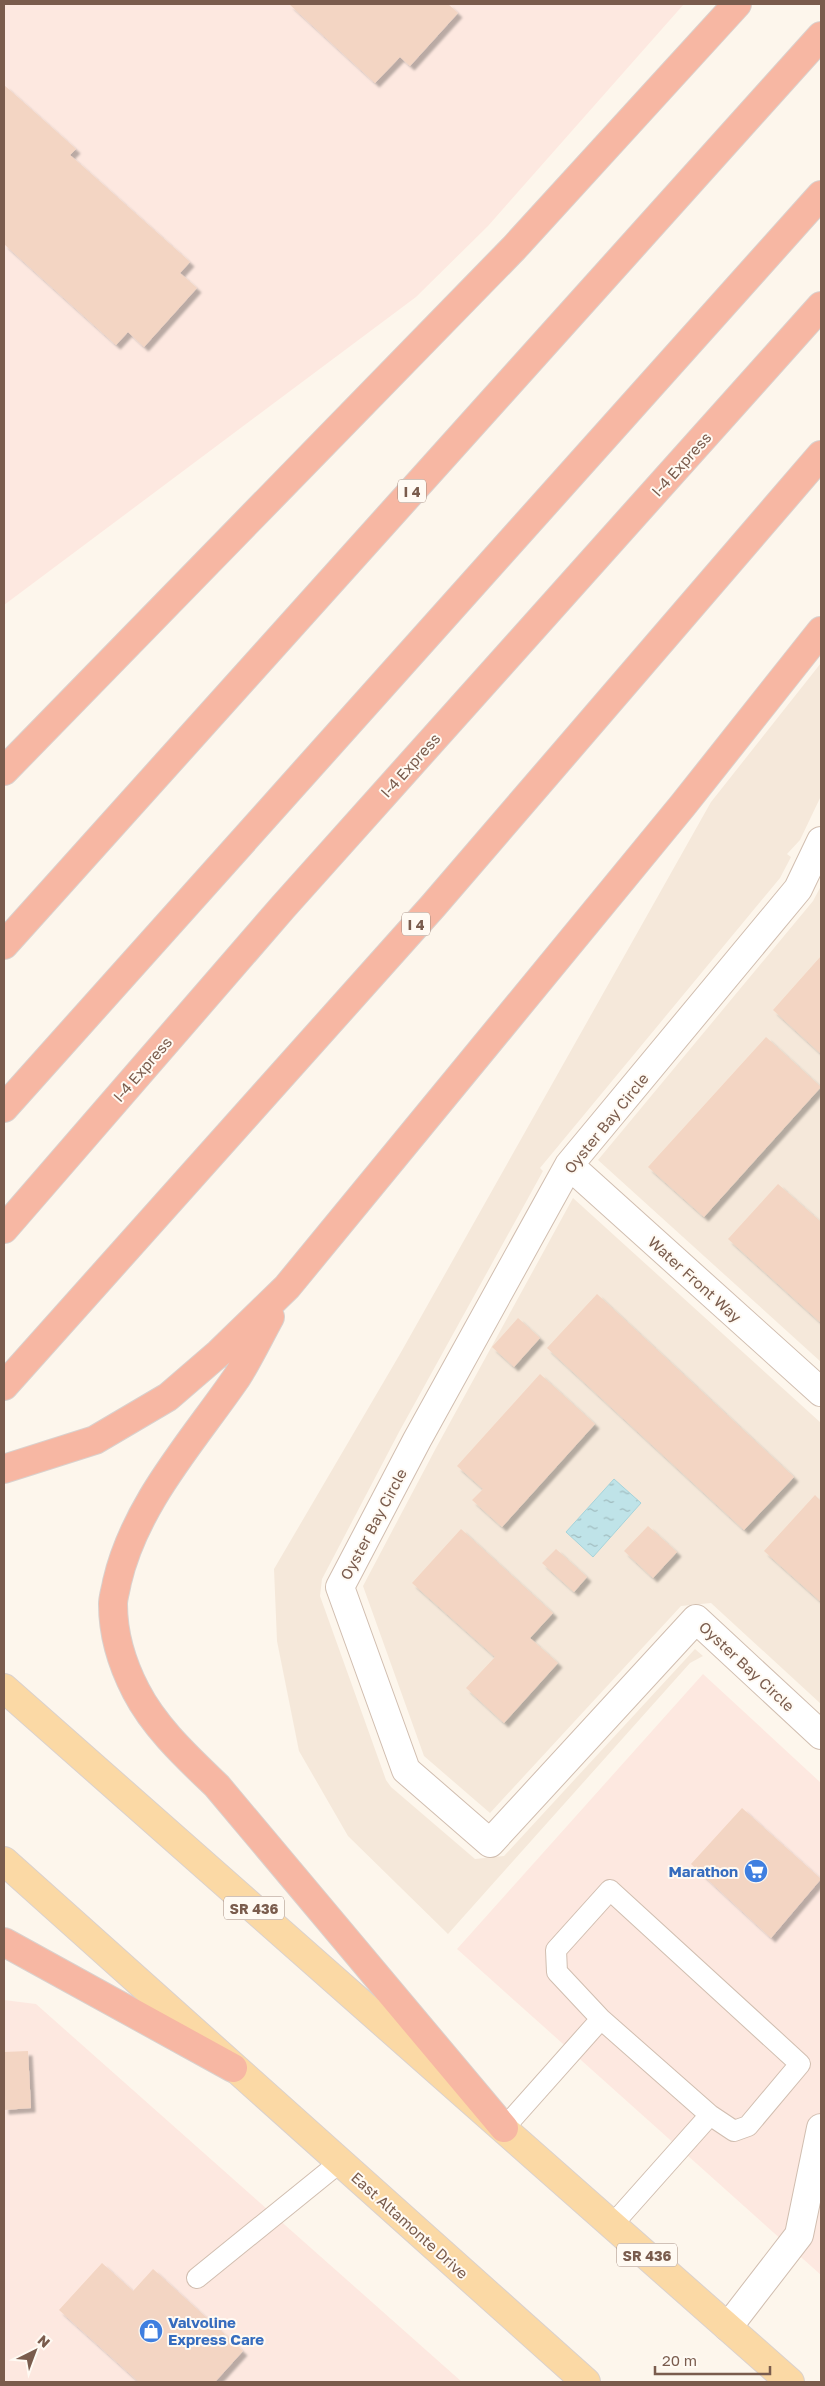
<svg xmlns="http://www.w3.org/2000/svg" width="825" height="2386" viewBox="0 0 825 2386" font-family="'Golos Text',sans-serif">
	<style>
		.residential { fill: #f5e8da }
		.commercial { fill: #fde8e0 }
		.water { fill: url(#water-ripples); stroke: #a5d3da }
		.building { fill: #f3d5c3; filter: url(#shadow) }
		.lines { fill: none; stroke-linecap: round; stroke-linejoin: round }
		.service-casing { stroke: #d1beb0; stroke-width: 22 }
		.minor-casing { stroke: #d1beb0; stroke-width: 30 }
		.primary-casing { stroke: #dad1cd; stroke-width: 30 }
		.motorway-casing { stroke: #dad1cd; stroke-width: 30 }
		.service { stroke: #fff; stroke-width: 20 }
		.minor { stroke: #fff; stroke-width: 28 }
		.primary { stroke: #fbd9a5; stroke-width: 28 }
		.motorway { stroke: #f7b7a3; stroke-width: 28 }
		.labels { text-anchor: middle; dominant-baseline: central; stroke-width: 4; stroke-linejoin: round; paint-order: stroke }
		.shield { fill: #fffaf3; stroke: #a28b7f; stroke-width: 1 }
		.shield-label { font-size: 14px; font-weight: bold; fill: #7a5c4d }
		.street-label { font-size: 15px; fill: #7a5c4d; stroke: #fffaf3 }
		.shop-label { font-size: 15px; font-weight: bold; fill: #366cbe; stroke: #fffaf3; text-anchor: end }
	</style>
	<defs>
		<pattern id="water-ripples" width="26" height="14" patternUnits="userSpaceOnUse" patternTransform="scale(1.25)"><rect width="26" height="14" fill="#bfe3e8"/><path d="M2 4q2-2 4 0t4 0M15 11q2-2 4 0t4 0" fill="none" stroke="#a0bbbe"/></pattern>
		<filter id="shadow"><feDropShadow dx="4.5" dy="4.5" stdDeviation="1" flood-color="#0004"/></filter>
	</defs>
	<rect width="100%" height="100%" fill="#fdf6ec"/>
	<path class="residential" d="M821,663V796L800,840L787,854L791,857L780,878L540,1168L543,1171L399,1432L322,1579L320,1596L386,1780L391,1787L475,1859L504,1856L695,1649L703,1656L690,1663L448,1934L348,1836L299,1751L277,1641L274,1569L400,1354L711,802Z
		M821,886V1362L598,1160L813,901Z
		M573,1198L821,1423V1704L711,1603L681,1606L490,1813L424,1756L363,1586L436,1448Z"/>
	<path class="commercial" d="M4,4H684L488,226L416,297L4,605Z
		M703,1674L821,1783V2275L457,1949Z
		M4,2000L36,2004L462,2382H4Z"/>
	<path class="water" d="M614,1479L641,1503L593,1557L566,1532Z"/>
	<path class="building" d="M289,4H448L458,13L410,66L400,57L375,83Z
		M4,85L76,149L70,155L190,262L180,273L197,288L144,347L128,332L116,345L4,244Z
		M821,956V1054L773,1010Z
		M766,1037L821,1087L704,1217L648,1167Z
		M778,1184L821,1222V1323L728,1239Z
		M597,1294L794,1477L744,1530L547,1348Z
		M518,1318L540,1338L514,1367L492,1347Z
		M540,1374L595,1424L502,1527L472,1500L483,1489L457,1466Z
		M815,1495L821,1501V1602L764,1551Z
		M648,1526L677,1552L653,1578L624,1551Z
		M461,1529L553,1613L530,1638L558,1663L504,1723L466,1688L495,1657L412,1583Z
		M556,1549L587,1577L574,1592L542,1563Z
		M742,1808L821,1879L771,1938L691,1864Z
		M28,2051L31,2108L4,2110V2052Z
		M102,2263L133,2291L153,2269L243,2351L215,2382H139L59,2310Z"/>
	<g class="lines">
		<g class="service-casing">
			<path id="service" d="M601,2019L557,1972L556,1950L610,1890L800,2064L748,2126L734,2131L710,2115
				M504,2128L601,2019L710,2115L613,2224
				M197,2278L339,2163"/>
		</g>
		<g class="minor-casing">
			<path id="minor" d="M821,841L798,889L569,1165L417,1440L340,1587L406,1770L490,1843L696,1619L821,1735
				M569,1165L821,1392
				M728,2327L799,2235L821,2128"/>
		</g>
		<g class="primary-casing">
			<path id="primary" d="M4,1688L790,2382
				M4,1861L586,2382"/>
		</g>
		<g class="motorway-casing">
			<path id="motorway" d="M4,771L514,248L737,4
				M4,945L821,36
				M4,1108L821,195
				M4,1229L283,907L821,306
				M270,1317C259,1337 249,1358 237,1377C193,1441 135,1504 117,1582C116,1589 113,1597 113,1604C113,1635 122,1664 136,1691C155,1728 188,1758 217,1786L504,2128
				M4,1386L433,906L821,455
				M4,1469L95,1440L168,1397L219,1353L287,1287L683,805L821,631
				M4,1942L233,2068"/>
		</g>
		<use href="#service" class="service"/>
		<use href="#minor" class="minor"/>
		<use href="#primary" class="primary"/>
		<use href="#motorway" class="motorway"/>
	</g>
	<defs>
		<g id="supermarket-disc" transform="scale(1.25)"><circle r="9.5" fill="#3f7fe0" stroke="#fffaf3"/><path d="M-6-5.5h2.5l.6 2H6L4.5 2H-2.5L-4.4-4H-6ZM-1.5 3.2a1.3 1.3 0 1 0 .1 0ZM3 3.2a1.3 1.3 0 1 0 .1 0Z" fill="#fff"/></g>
		<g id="shop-disc" transform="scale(1.25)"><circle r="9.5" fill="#3f7fe0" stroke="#fffaf3"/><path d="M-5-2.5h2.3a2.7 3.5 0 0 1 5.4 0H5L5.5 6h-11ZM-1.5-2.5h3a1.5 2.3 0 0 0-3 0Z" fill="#fff"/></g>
	</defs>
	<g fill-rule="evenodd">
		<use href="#supermarket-disc" x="756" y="1871"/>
		<use href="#shop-disc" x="151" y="2331"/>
	</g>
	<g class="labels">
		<g class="shield">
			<rect x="398" y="479.5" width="28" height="23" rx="4"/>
			<rect x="402" y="912.5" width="28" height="23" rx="4"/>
			<rect x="224" y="1896.5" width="60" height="23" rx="4"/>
			<rect x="617" y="2243.5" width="60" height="23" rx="4"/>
		</g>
		<g class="shield-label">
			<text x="412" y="491">I 4</text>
			<text x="416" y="924">I 4</text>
			<text x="254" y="1908">SR 436</text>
			<text x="647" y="2255">SR 436</text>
		</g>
		<g class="street-label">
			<text transform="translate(681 464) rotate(-48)">I-4 Express</text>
			<text transform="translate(410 765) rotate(-48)">I-4 Express</text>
			<text transform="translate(142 1069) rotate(-49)">I-4 Express</text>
			<text transform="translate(606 1123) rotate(-51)">Oyster Bay Circle</text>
			<text transform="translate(695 1279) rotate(42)">Water Front Way</text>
			<text transform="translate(373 1524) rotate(-62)">Oyster Bay Circle</text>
			<text transform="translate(747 1666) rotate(43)">Oyster Bay Circle</text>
			<text transform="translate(410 2225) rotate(42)">East Altamonte Drive</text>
		</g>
		<g class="shop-label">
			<text x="738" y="1871">Marathon</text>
			<text x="168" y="2322" text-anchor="start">Valvoline<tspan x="168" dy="17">Express Care</tspan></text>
		</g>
	</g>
	<rect width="825" height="2386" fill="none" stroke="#7a5c4d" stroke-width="10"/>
	<g transform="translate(35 2351) rotate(42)" stroke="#fffaf3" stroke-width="4" paint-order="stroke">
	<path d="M0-4L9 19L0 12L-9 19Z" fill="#7a5c4d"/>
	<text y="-8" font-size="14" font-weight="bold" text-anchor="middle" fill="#7a5c4d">N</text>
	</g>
	<path d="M655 2366v8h115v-8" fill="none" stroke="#7a5c4d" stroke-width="2.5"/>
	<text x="662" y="2366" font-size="15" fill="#7a5c4d" stroke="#fffaf3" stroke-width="4" paint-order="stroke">20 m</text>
</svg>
